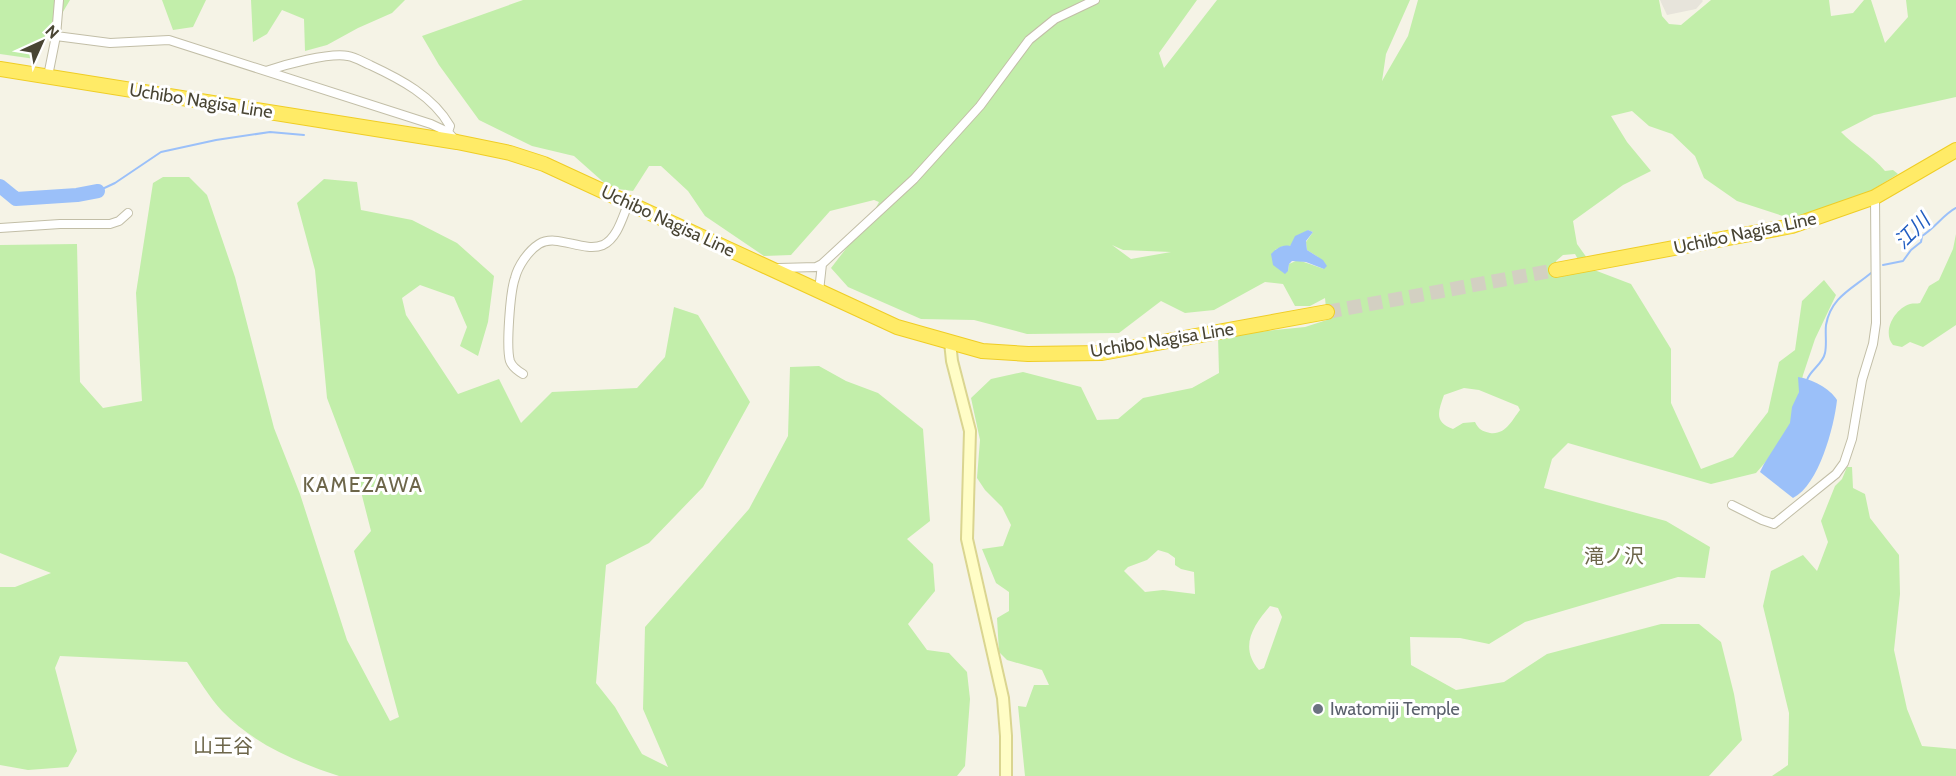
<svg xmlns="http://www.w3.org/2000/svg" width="1956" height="776" viewBox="0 0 1956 776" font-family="Cabin,'Noto Sans JP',sans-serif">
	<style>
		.industrial { fill: #e7e4db }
		.green { fill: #c2eeaa; fill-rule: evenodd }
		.water { fill: #9bc0f9 }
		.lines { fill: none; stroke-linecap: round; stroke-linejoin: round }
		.stream { stroke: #9bc0f9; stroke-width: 2 }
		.river { stroke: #9bc0f9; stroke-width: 14 }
		.highway-tunnel { stroke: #d3d0c2; stroke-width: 14; stroke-dasharray: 14 7; stroke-linecap: butt }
		.street-casing { stroke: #c2bea7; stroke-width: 10 }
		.secondary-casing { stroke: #dad590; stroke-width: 14 }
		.highway-casing { stroke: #efcd25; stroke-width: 16 }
		.street { stroke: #fff; stroke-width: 8 }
		.secondary { stroke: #fffdc6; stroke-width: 10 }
		.highway { stroke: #ffeb67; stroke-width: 14 }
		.worship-dot { fill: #6b7280; stroke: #fff; stroke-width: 2 }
		.labels { text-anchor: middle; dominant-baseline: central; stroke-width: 6; stroke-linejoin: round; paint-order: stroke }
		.street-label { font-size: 18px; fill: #494534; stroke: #fff }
		.worship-label { font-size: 18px; fill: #5b616d; stroke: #fff; text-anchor: start }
		.water-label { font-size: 20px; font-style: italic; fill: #215dc1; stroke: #fff }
		.neighbourhood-label { font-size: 20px; fill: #6d664a; stroke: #fff }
		.quarter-label { font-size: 21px; letter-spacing: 1.5px; fill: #6d664a; stroke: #fff }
	</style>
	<rect width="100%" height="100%" fill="#f5f3e6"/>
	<path class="industrial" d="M1660,0H1702L1703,1L1696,9L1667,15Z"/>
	<path class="green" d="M0,0H70L35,59L0,54Z
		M162,0H206L193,27L173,30Z
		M251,0H405L392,13L358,28L327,45L305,51L304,19L282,10L267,34L253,42Z
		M523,0H1197L1159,53L1164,68L1217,0H1410L1386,54L1382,81L1408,36L1418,0H1659L1662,16L1669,24L1681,25L1711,0H1829L1831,16L1853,13L1864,0H1871L1885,43L1908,17L1906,0H1956V97L1874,115L1841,132C1854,146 1872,155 1885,171L1893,170L1898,174L1869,192L1795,220L1737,201L1704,178L1695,156L1672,134L1649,126L1632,111L1611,116L1627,142L1651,171L1623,185L1573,221L1577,244L1587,258L1579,261L1575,254L1563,255L1556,261L1558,272L1589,268L1631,284L1671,349V403L1701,469L1733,457L1768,412L1779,362L1795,350L1802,301L1824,280L1836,295L1815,339L1803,375L1789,435L1756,473L1711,484L1568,443L1552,459L1544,488L1666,521L1710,547L1705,578L1678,577L1525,622L1489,644L1460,638L1410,637L1411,665L1456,690L1504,682L1547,654L1661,624H1699L1721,642L1734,694L1742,740L1709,776H1025L1018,706L1026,707L1034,685H1049L1042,670L1007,660L999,652L997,618L1009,611V592L996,583L982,549L1003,546L1011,525L1002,507L985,490L977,478L980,440L971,398L991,379L1023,372L1081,387L1097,420L1118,419L1143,398L1192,388L1219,373L1218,336L1305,327L1330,319L1326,308L1325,298L1310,306H1295L1283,284L1265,282L1214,310L1185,313L1161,301L1119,333L1027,334L974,320L921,319L848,287L831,268L872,215L879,202L874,200L830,211L791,255L764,256L705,216L688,191L661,166H649L633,191L610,188L574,156L532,146L479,120L439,65L422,36ZM1308,230L1313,232L1306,242L1307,250L1318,257L1324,269L1298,260L1289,264L1288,271L1275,250L1283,246H1290ZM1112,245L1123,250L1171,252L1131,259ZM1464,388L1479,390L1518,406L1520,410C1512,420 1506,435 1490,433C1482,431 1479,430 1475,422L1463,423L1453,429C1434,422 1438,412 1444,395ZM1158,550L1168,553L1175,558V565L1181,569L1194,572L1195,594L1163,590L1145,592L1124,571L1128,567L1147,560ZM1270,606L1278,608L1282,617L1264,668L1259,670C1239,647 1253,626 1270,606Z
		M163,177H189L207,195L235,277L274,428L300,494L347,640L390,721L399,717L354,551L371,531L358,480L327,398L315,270L297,203L324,179L357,182L361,210L412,220L457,243L494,276L488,322L478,356L460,346L467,327L454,297L420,285L402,298L406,315L458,394L499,379L521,423L552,392L637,388L665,357L674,307L698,315L750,402L703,487L649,543L606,565L596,683L615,707L642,754L668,767L643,709L645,627L749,509L788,436L790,367L819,366L846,381L878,393L923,429L930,521L907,539L933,564L935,591L908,624L927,650L949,653L967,672L970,699L965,766L957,776H339C296,762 254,744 222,711C209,697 198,678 187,662L60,656L55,668L77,751L68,767L28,770L0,765V587H15L51,573L0,553V245L77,244L80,382L103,408L142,401L136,293L153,183Z
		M1956,234V325L1923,347L1910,342L1902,347L1893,345C1882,332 1894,309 1910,304C1913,303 1917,304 1920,303L1929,286L1939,280L1953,249Z
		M1847,467H1852L1853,488L1865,494L1870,518L1899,555L1900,594L1894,650L1907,709L1922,746L1956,749V776H1772L1788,765L1789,713L1763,606L1771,571L1803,555L1817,571L1828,542L1821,521L1835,486L1842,479Z"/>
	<path class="water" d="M1308,230L1313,232L1306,241L1307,250L1323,260L1327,266L1324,269L1306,262L1292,261L1289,264L1288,271L1285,274L1273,265L1271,254C1276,249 1282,244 1290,246L1295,236Z
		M1798,377C1811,379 1830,388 1837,400C1834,427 1819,485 1793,498L1760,472L1764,464L1790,423L1792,407L1799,392Z"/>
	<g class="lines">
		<path class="stream" d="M98,191L115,183L161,152L216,140L270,132L304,135
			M1883,265L1903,261L1911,250L1921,242L1922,236C1935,228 1944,214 1956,208
			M1807,380C1810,370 1823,364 1825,353C1827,344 1825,334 1826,325C1831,297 1852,289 1871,273"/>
		<path class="river" d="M0,186L16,199L77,195L98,191"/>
		<path class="highway-tunnel" d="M1327,312L1556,270"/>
		<g class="street-casing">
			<path id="street" d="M56,36L110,43L169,40L431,124L448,132L456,141
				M266,71C284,65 330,52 348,56C355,57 363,62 370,65C400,79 433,96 450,126L448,132
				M48,76L56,36L59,0
				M0,228L60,224H110L119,221L128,213
				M779,268L816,267L822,264
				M819,291L822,264L914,179L980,106L1029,40L1055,19L1095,0
				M523,374C518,371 512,367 510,361C506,348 510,292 515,278C518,266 528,251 539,244C557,233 583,253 603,245C618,238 623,215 629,202
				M1732,505L1762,520L1774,524L1836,474L1844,463L1852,439L1862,380L1873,344L1876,323L1875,197"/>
		</g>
		<g class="secondary-casing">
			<path id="secondary" d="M950,342L952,361L970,431L967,539L1003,698L1006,736V776"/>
		</g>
		<g class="highway-casing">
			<path id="highway" d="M0,69L457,142L510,153L544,164L897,327L982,351L1028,354L1102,353L1327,312
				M1556,270L1792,226L1875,197L1956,150"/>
		</g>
		<use href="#street" class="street"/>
		<use href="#secondary" class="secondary"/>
		<use href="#highway" class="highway"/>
	</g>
	<circle class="worship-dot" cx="1318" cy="709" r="6"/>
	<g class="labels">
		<g class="street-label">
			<text transform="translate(201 101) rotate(9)">Uchibo Nagisa Line</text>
			<text transform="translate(668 221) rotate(25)">Uchibo Nagisa Line</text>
			<text transform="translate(1745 233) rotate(-12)">Uchibo Nagisa Line</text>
			<text transform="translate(1162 340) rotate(-9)">Uchibo Nagisa Line</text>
		</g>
		<g class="worship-label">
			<text x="1330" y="709">Iwatomiji Temple</text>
		</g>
		<g class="water-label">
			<text transform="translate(1912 231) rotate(-45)">江川</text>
		</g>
		<g class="neighbourhood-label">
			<text x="1614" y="556">滝ノ沢</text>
			<text x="223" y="746">山王谷</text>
		</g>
		<g class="quarter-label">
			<text x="363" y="484">KAMEZAWA</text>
		</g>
	</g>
	<g transform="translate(42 42) rotate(45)" stroke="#ffffff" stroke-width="4.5" paint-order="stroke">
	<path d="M0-4.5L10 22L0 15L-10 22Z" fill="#494534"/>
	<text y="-9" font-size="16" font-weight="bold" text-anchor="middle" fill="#494534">N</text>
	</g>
</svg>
